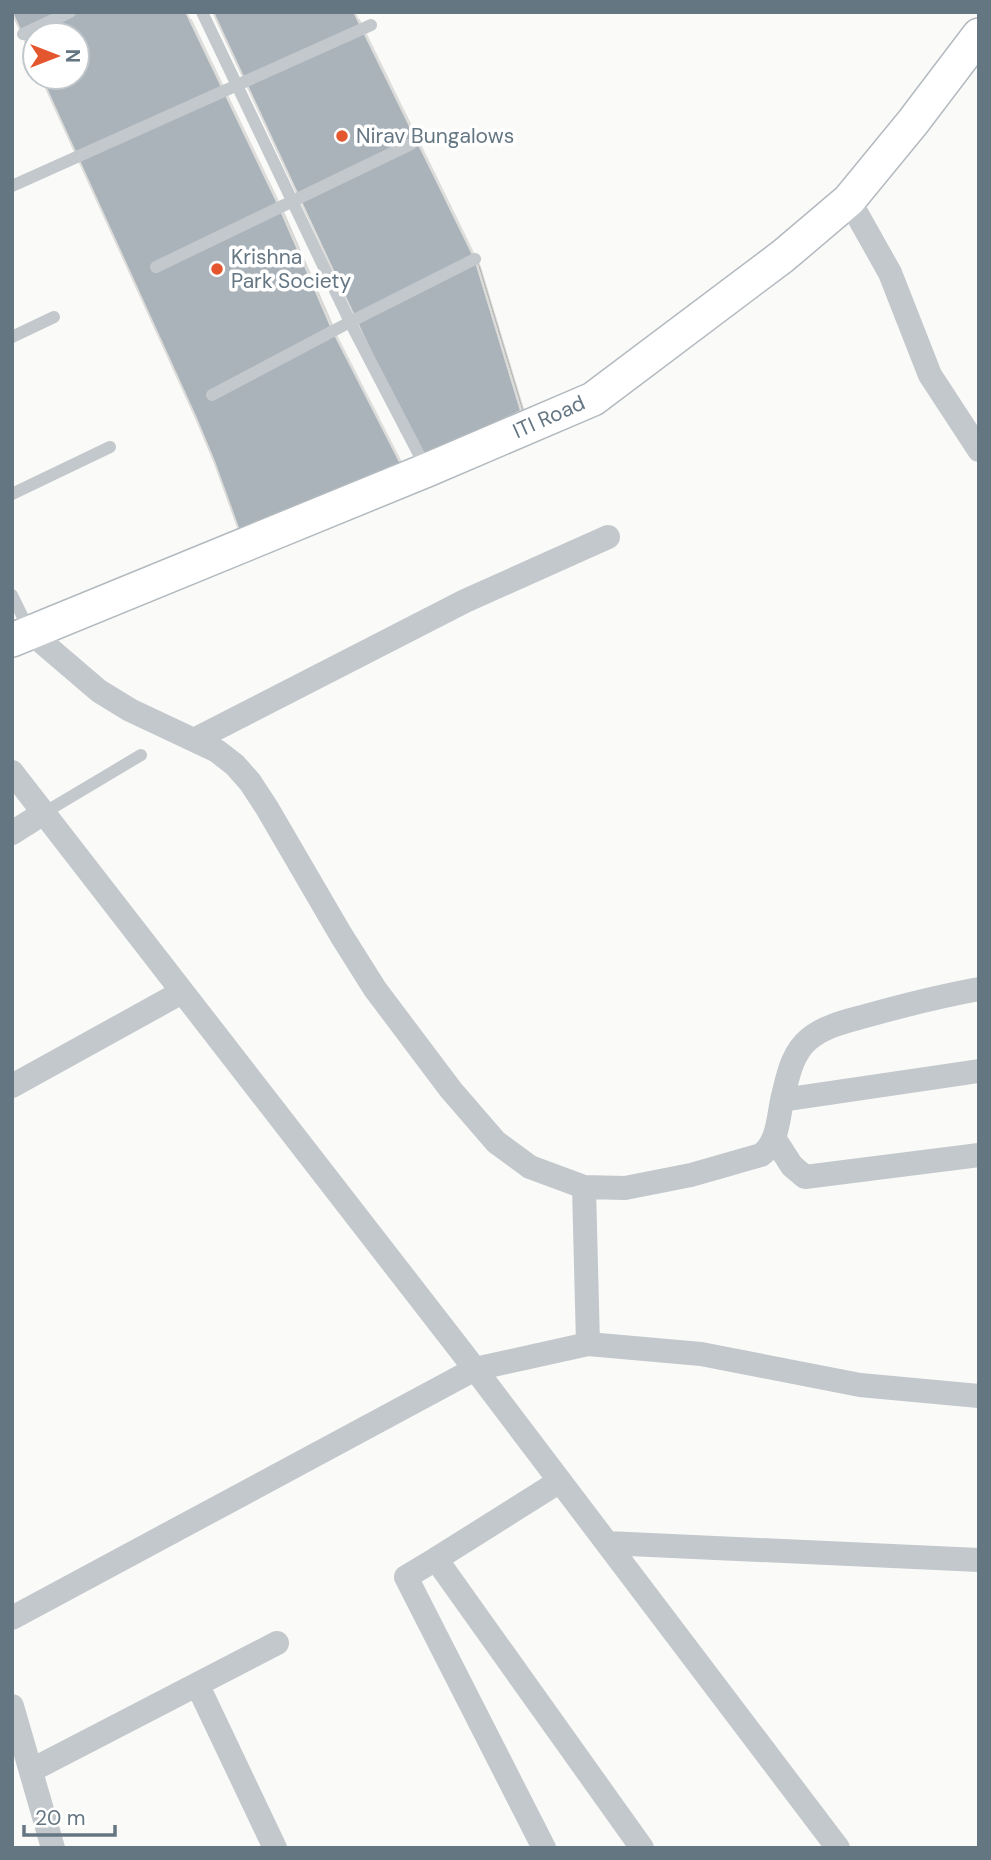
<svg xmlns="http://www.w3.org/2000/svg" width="991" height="1860" viewBox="0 0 991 1860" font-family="'DM Sans',sans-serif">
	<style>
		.building { fill: #aab3b9; stroke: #dcdcda; stroke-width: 2; filter: url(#shadow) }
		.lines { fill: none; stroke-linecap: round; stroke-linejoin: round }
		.secondary-casing { stroke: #b3babf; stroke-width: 36 }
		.service { stroke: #c3c8cc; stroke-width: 12 }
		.minor { stroke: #c3c8cc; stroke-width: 24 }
		.secondary { stroke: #fff; stroke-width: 33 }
		.poi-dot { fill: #e4572e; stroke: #fff; stroke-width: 2.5 }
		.labels { text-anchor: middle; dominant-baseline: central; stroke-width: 7; stroke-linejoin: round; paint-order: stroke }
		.poi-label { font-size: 21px; fill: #657683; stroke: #fff; text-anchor: start }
		.street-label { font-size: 21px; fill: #657683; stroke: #fff }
	</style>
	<defs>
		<filter id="shadow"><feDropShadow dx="4.5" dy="8" stdDeviation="0" flood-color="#0004"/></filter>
	</defs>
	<rect width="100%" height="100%" fill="#fafaf8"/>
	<path class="building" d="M12,12H186L279,206L333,331L402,466L240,533L214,461L196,418L41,77H77V35H35V63Z
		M213,12H354L475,259L521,411L420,458Z"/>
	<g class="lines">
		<g class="secondary-casing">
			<path id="secondary" d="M12,640L427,470L593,399L783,256L849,200L913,122L979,35"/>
		</g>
		<path class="service" d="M202,12L350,322L427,470
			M23,34L70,12
			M12,186L371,25
			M156,267L411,144
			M12,337L54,317
			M212,395L350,322L475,259
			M12,494L110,447
			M12,595L30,632
			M42,814L141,755"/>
		<path class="minor" d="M849,200L890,273L930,375L979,450
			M30,632L99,691L130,710L217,751L235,765L250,782L267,808L341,935L375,989L451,1090L496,1142L530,1167L584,1187L625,1188L691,1175L761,1155C779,1142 778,1116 783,1096C788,1076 792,1053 809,1039C826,1025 848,1021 869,1015C905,1005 941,996 979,989
			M194,740L465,601L608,537
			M12,772L475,1369L838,1848
			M12,833L42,814
			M12,1086L182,992
			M782,1100L979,1071
			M774,1138L792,1166L805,1177L979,1155
			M584,1187L588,1344
			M607,1543L979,1560
			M436,1559L560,1481
			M12,1618L475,1369L588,1344L701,1354L860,1385L979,1396
			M198,1686L275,1848
			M12,1706L53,1848
			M32,1770L277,1643
			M544,1848L406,1577L436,1559L642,1848"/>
		<use href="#secondary" class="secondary"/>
	</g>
	<g class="poi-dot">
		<circle cx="342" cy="136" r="7"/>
		<circle cx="217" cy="269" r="7"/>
	</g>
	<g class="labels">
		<g class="poi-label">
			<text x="356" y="136">Nirav Bungalows</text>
			<text x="231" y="257">Krishna<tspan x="231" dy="24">Park Society</tspan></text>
		</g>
		<g class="street-label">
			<text transform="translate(549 417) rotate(-24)">ITI Road</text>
		</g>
	</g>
	<rect width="991" height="1860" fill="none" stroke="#657683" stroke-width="28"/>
	<g transform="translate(56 56) rotate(90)"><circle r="33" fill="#ffffff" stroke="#c1c8cd" stroke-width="2"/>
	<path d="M0-5L12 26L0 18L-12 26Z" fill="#e4572e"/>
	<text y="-10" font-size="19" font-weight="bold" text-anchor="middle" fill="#657683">N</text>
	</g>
	<path d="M24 1825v10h91v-10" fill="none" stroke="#657683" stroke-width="3.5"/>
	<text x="35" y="1825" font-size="21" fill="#657683" stroke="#ffffff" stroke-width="5" paint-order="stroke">20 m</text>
</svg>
